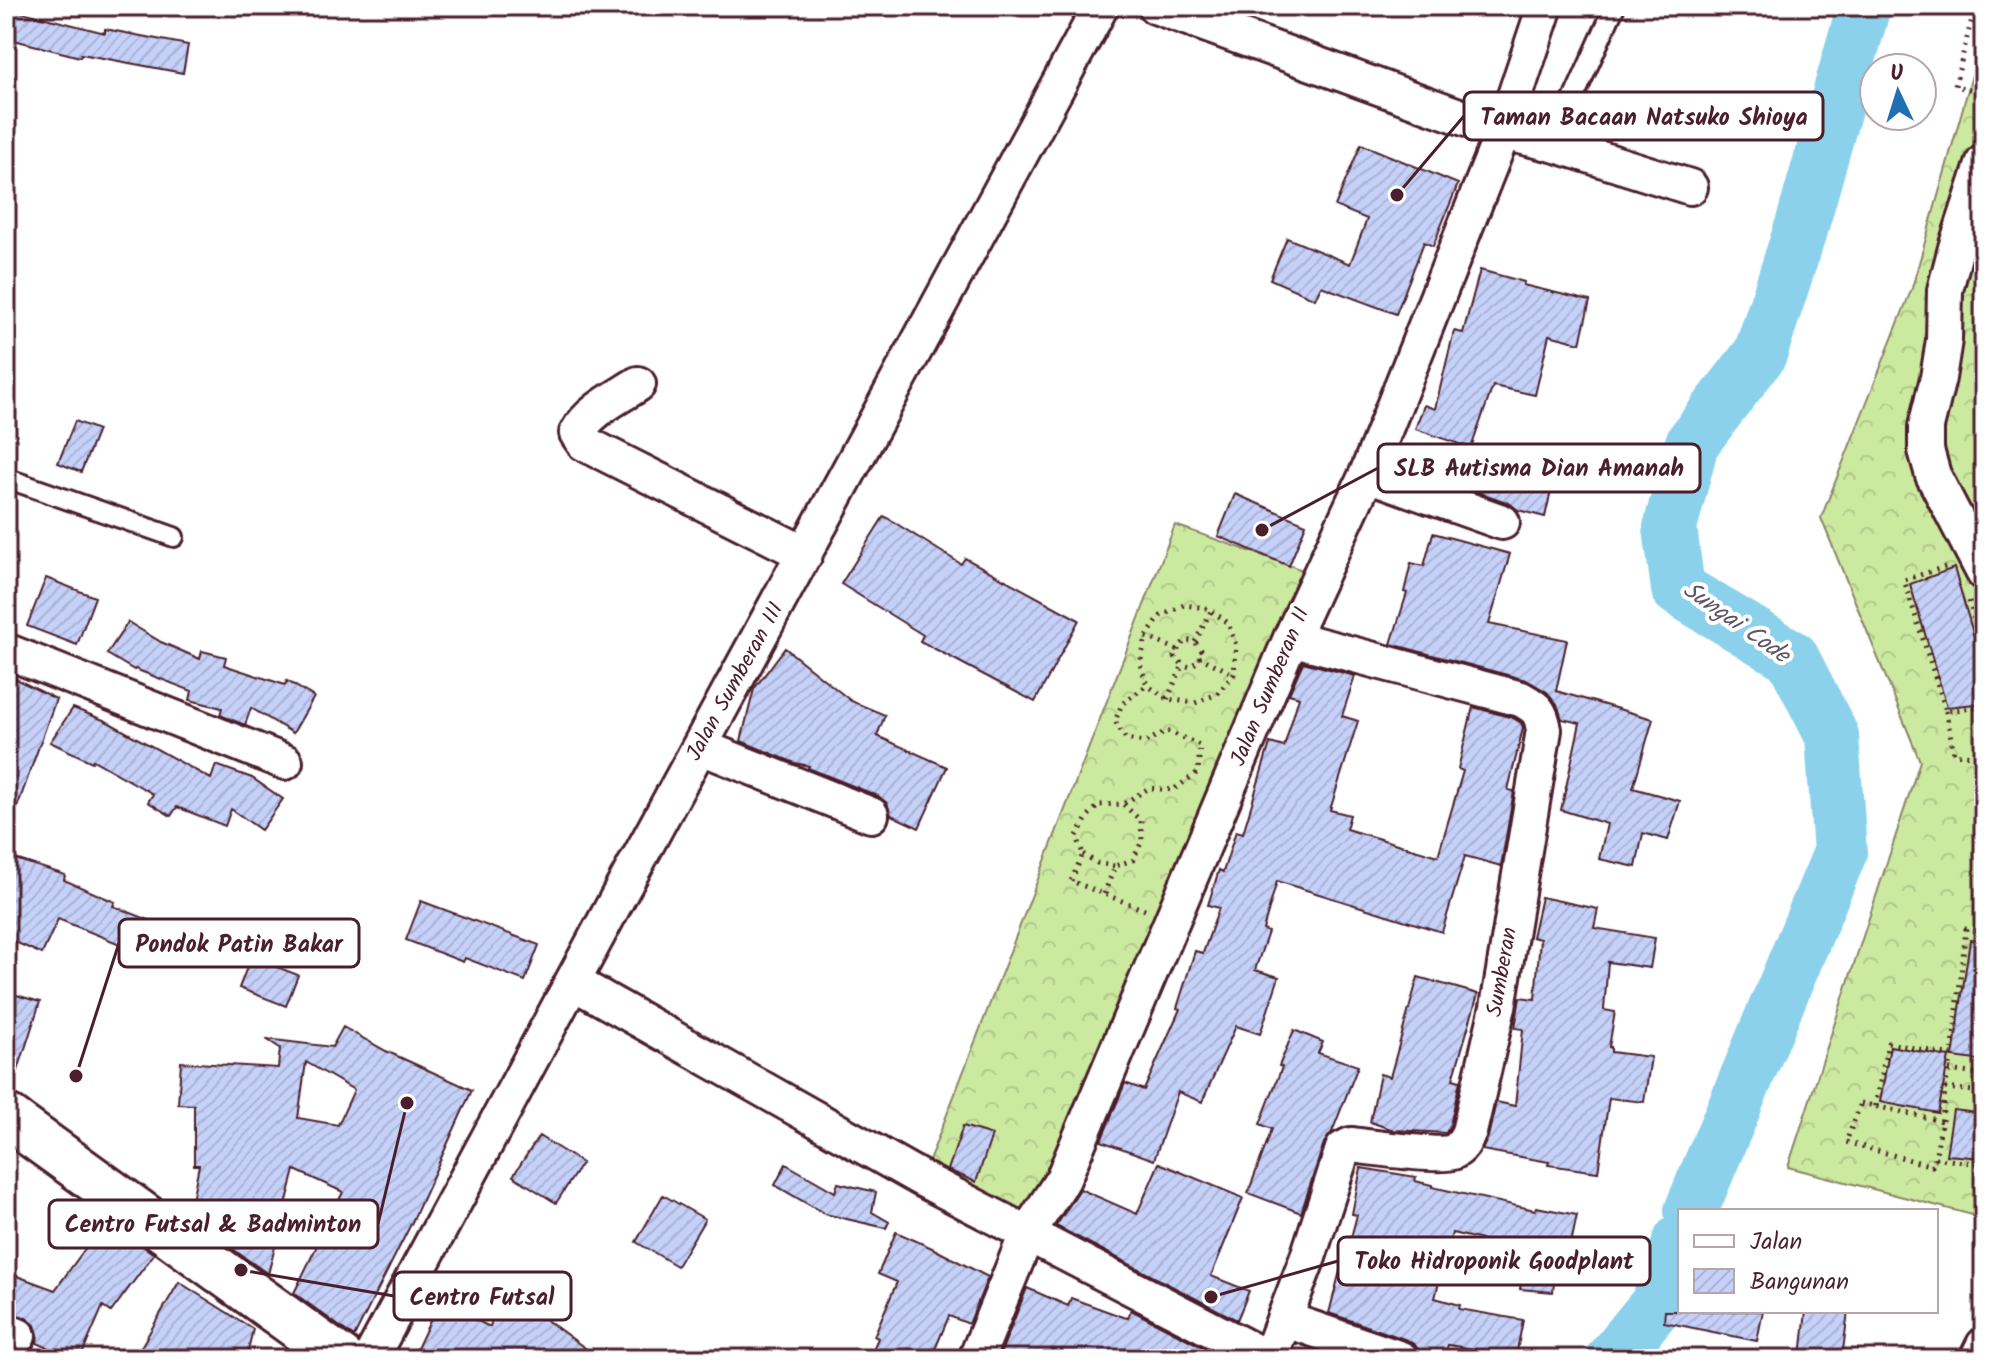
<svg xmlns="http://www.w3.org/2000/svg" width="1990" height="1365" viewBox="0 0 1990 1365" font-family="Kalam,sans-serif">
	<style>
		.forest { fill: url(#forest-crowns); stroke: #8b8466; stroke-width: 2 }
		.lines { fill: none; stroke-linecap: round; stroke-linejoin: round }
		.river { stroke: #8bd1ec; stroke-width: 54 }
		.building { fill: url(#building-hatch); stroke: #4a1f2b; stroke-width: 2; fill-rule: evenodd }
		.service-casing { stroke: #4a1f2b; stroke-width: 24 }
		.minor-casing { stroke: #4a1f2b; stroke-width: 40 }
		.secondary-casing { stroke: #4a1f2b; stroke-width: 50 }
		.path { stroke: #4a1f2b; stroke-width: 5; stroke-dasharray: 2 6; stroke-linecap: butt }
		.service { stroke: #fff; stroke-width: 18 }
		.minor { stroke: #fff; stroke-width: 34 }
		.secondary { stroke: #fff; stroke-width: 44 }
		.labels { text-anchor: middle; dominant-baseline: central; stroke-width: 8; stroke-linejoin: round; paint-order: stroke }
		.street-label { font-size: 22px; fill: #4a1f2b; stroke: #fff }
		.water-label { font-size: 24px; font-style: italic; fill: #5e5465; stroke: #fff }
		.leader { fill: none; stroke: #4a1f2b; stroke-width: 3 }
		.callout-dot { fill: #4a1f2b; stroke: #fff; stroke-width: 3 }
		.callout { fill: #fff; stroke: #4a1f2b; stroke-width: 3 }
		.callout-label { font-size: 24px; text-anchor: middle; font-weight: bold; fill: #4a1f2b }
	</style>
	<defs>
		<pattern id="forest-crowns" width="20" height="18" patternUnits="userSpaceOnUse" patternTransform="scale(2)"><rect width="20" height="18" fill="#cce9a0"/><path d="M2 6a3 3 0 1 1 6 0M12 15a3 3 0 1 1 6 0" fill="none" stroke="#b1c78a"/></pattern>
		<pattern id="building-hatch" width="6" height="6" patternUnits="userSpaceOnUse" patternTransform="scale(2)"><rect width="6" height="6" fill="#c5d1f8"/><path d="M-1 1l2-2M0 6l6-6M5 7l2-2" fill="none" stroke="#abb3d5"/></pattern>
	</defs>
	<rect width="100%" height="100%" fill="#fff"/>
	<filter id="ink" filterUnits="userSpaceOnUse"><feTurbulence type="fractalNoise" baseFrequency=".0125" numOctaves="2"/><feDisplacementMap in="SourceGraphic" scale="16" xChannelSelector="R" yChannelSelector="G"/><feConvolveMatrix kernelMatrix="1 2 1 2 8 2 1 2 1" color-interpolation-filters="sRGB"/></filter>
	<g filter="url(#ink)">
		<path class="forest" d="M1984,33V1218L1788,1167L1920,761L1821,518L1912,288Z
			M1175,525L1320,576L1027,1234L922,1179Z"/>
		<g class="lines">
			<path class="river" d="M1691,1211L1840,853L1832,736L1792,657L1678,589L1670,528L1692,443L1760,354L1803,222L1864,6
				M1612,1359L1657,1304L1680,1241"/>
		</g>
		<path class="building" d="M6,8L105,33V29L188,45L183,73L81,54L80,57L6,38Z
			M1361,144L1458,184L1433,246L1424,242L1396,314L1321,286L1315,299L1270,279L1287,238L1350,264L1367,219L1335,206Z
			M1480,270L1524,282L1523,285L1590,301L1580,343L1549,335L1535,395L1493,386L1471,448L1415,429L1424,405L1435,409L1454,331L1463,333Z
			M75,421L98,430L81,472L58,463Z
			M1458,448L1496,461L1494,468L1553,482L1545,517L1518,510L1509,503L1447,481Z
			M1235,494L1306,524L1289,566L1218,536Z
			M884,516L961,564L965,558L1079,620L1035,702L920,641L923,635L841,584Z
			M1433,533L1510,554L1489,624L1567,640L1556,691L1653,719L1633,788L1680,801L1668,840L1643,833L1636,867L1599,859L1607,824L1561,810L1580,723L1562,719L1557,704L1547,692L1526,680L1391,644L1407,593L1404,592L1411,563L1424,566Z
			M1954,568L1984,671V703L1947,707L1910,584Z
			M46,578L95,597L77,645L27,626Z
			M128,622L161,642L200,659L202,651L226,657L224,665L285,685L287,681L314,697L293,733L251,708L245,725L220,715L222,708L190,700L192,691L135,669L134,670L107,654Z
			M785,648L851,701L885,715L877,736L947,767L919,828L891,815L887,803L878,796L808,768L809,766L795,763L741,741L754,689Z
			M1303,662L1355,676L1342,716L1358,721L1330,810L1350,815L1346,829L1438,856L1463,771L1458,769L1473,707L1513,718L1521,723L1523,728L1508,790L1514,791L1501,866L1465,856L1442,932L1277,881L1263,930L1268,932L1255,970L1279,977L1260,1034L1236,1026L1202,1102L1178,1092L1154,1160L1101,1141L1125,1083L1144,1090L1180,1009L1177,1008L1195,951L1203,953L1219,908L1208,905L1219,870L1223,872L1236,831L1243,833L1270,743L1284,747L1299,697L1289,694Z
			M6,674L56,699L9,830L6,829Z
			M73,708L106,721L211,779L216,765L252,778L283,799L261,830L231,809L225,826L177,807L171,816L148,802L153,794L93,760L92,762L50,742Z
			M6,856L65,875L64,880L115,902L113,906L180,932L167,963L58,919L42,954L6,938Z
			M1541,897L1598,909L1594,928L1655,938L1650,968L1608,962L1604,1010L1615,1012L1609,1047H1611V1052L1651,1057L1644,1102L1609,1098L1598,1172L1548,1165L1549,1162L1482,1150L1488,1137L1496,1102L1515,1106L1523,1029L1515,1028L1520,997L1535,999L1540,939L1532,937Z
			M421,901L539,945L525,981L465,958L463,962L406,940Z
			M1970,940L1984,942V1061L1953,1057Z
			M251,957L298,975L286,1006L239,988Z
			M1418,977L1478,994L1453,1079L1460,1081L1450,1125L1446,1133L1394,1130L1370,1122L1380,1074L1390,1077Z
			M6,992L40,1002L11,1092L6,1091Z
			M343,1027L386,1051L472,1090L412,1222L354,1337L294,1293L343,1192L295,1170L268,1274L234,1250L241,1238L208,1231L217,1216L192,1200L199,1165H194V1105L178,1104L181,1062L278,1068L280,1048L266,1039L332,1047ZM306,1062L354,1090L338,1125L298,1118Z
			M1294,1030L1323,1042L1318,1053L1358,1066L1332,1132L1324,1143L1301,1213L1248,1193L1272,1129L1260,1124L1282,1067L1279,1066Z
			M1890,1046L1949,1057L1938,1113L1880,1102Z
			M1953,1110L1984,1114V1158L1946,1155Z
			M963,1126L992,1135L976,1182L948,1170Z
			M539,1136L582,1163L556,1203L513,1176Z
			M1159,1163L1243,1198L1211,1276L1249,1291L1237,1320L1056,1226L1080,1189L1137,1214Z
			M786,1164L835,1192L838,1183L876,1192L872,1212L889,1222L886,1228L825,1214L775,1185Z
			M1361,1168L1416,1177L1415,1181L1432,1185V1187L1535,1210L1536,1207L1577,1215L1568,1258L1557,1256L1553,1292L1520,1289L1524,1250L1452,1233L1435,1298L1460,1305L1459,1309L1523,1320L1516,1356L1448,1345L1444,1358L1419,1351L1415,1345L1407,1340L1329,1313L1340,1271H1342L1357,1215L1352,1214Z
			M663,1195L705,1219L677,1266L636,1242Z
			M106,1220L154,1254L111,1312L103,1306L80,1359H74L37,1343L38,1334L35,1325L26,1318L6,1311V1272L55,1290Z
			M896,1232L932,1248L988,1277L969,1324L949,1316L931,1359H869L878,1338L874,1336L897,1282L878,1274Z
			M179,1282L253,1329L246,1359H134Z
			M1027,1288L1068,1306L1071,1298L1123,1317L1128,1318L1131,1310L1222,1357L1221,1359H998Z
			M497,1298L538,1308L537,1313L600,1359H412L439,1302L490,1327Z
			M1665,1311H1763L1757,1341L1664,1322Z
			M1806,1311H1848L1842,1359L1801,1356Z"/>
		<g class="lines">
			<g class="service-casing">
				<path id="service" d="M1553,144L1615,6
					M6,478L174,537"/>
			</g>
			<g class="minor-casing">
				<path id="minor" d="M1155,6L1503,132L1553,144L1690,187
					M1984,162L1956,248L1945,290L1944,340L1938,378L1926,427V450L1933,475L1984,573
					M638,384C617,398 590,410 577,433L584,443L805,554
					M1367,474L1502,522
					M6,651L285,762
					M701,747L871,815
					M573,982L922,1179L1269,1359L1308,1257L1343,1149L1351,1145C1370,1147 1439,1157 1453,1152C1462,1148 1465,1140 1469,1132L1498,1007L1544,730C1541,711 1537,708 1521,699L1291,638
					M1284,1319L1401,1359
					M6,1331L18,1336
					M370,1359L618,897L1101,6
					M976,1359L1027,1234L1063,1179L1291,638L1367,474L1503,132L1545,6
					M1977,1359L1984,1345"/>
			</g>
			<g class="secondary-casing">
				<path id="secondary" d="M6,1116L342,1359"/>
			</g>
			<path class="path" d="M1975,6L1955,86L1984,92
				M1945,567L1904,580L1946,711L1984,707
				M1969,601L1984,652
				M1146,637L1178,650
				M1195,642L1211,611
				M1199,657L1234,674
				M1167,699L1183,665L1175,657L1179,647L1186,640L1195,642L1202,651L1198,661L1190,667L1183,665
				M1946,711L1954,754L1984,757
				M1083,854L1097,863L1115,866
				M1104,894L1115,866L1133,860L1142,841L1141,821L1123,804
				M1145,910L1071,881L1083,854L1077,836L1088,816L1099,805L1123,804L1149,788L1173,790L1198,772L1200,745L1167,731L1145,742L1126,739L1115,721L1122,704L1147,685L1140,664L1146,637L1161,616L1184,605L1208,608L1228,623L1236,645L1234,674L1217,694L1195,703L1167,699L1147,685
				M1949,1070L1984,1075
				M1945,1088L1984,1092
				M1861,1103L1942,1121L1935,1158L1932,1166L1846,1142Z
				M1875,1106L1888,1043L1952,1055
				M1942,1121L1945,1088L1952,1055L1966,929L1984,933
				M1935,1158L1984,1165"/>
			<use href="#service" class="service"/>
			<use href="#minor" class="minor"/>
			<use href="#secondary" class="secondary"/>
		</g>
	</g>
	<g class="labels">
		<g class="street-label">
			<text transform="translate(736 682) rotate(-61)">Jalan Sumberan III</text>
			<text transform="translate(1271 687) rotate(-67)">Jalan Sumberan II</text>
			<text transform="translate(1503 972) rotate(-80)">Sumberan</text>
		</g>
		<g class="water-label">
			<text transform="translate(1736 623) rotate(35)">Sungai Code</text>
		</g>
	</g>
	<path class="leader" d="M1397 195L1464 116M1262 530L1378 468M76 1076L119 943M407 1103L378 1224M1211 1297L1338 1261M241 1270L394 1296"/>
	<g class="callout-dot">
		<circle cx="1397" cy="195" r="8"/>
		<circle cx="1262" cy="530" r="8"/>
		<circle cx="76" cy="1076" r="8"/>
		<circle cx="407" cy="1103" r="8"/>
		<circle cx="1211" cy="1297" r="8"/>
		<circle cx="241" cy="1270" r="8"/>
	</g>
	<g class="callout">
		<rect x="1464" y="92" width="359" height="48" rx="8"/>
		<rect x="1378" y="444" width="322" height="48" rx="8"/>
		<rect x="119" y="919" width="240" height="48" rx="8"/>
		<rect x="49" y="1200" width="329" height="48" rx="8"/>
		<rect x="1338" y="1237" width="312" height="48" rx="8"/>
		<rect x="394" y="1272" width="177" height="48" rx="8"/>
	</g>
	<g class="callout-label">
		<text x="1644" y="125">Taman Bacaan Natsuko Shioya</text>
		<text x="1539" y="476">SLB Autisma Dian Amanah</text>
		<text x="239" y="952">Pondok Patin Bakar</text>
		<text x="213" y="1232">Centro Futsal &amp; Badminton</text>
		<text x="1494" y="1269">Toko Hidroponik Goodplant</text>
		<text x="482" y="1305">Centro Futsal</text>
	</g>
	<rect width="1990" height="1365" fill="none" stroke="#fff" stroke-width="32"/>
	<rect x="16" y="16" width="1958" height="1333" fill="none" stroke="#4a1f2b" stroke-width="3" filter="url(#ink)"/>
	<rect x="1678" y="1209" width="260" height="104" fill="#ffffff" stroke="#b7a5aa" stroke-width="2"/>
	<rect x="1694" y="1235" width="40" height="12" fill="#ffffff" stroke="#b7a5aa" stroke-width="2"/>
	<text x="1750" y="1249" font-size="24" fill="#4a1f2b">Jalan</text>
	<rect x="1694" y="1269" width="40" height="24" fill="url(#building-hatch)" stroke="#b7a5aa" stroke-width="2"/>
	<text x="1750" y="1289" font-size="24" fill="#4a1f2b">Bangunan</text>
	<g transform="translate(1898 92) rotate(356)"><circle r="38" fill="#ffffff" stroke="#b7a5aa" stroke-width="2"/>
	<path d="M0-6L14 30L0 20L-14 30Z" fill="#1f6fb2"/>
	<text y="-12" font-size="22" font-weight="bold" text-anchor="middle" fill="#4a1f2b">U</text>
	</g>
</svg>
